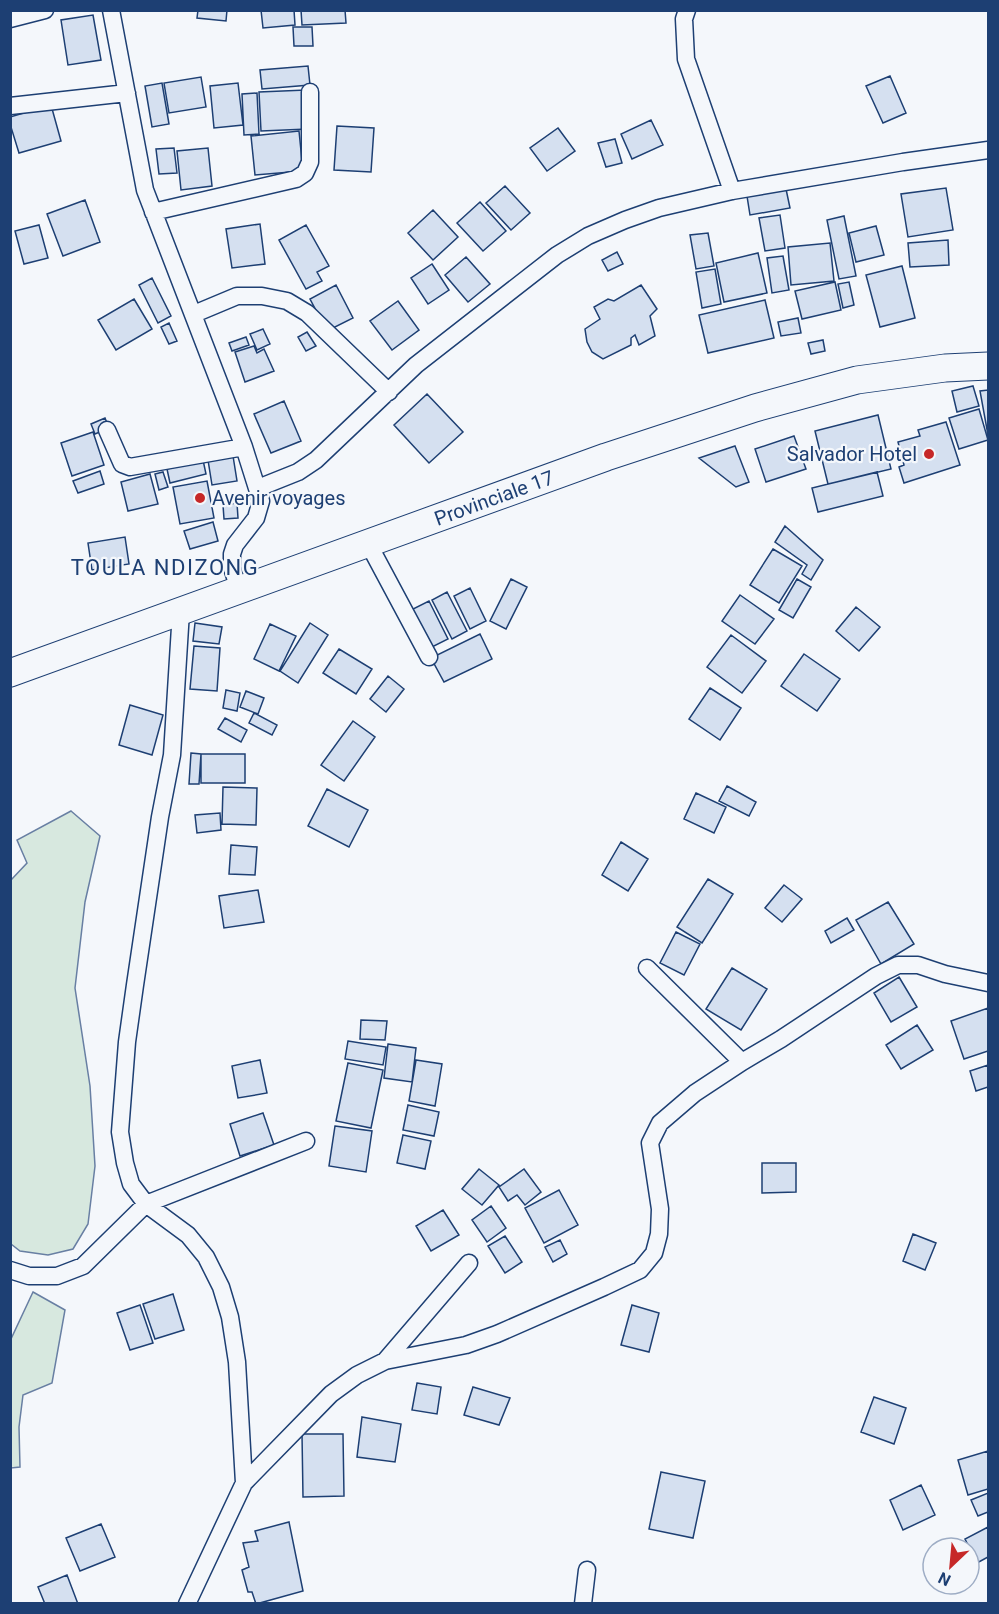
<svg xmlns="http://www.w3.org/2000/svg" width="999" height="1614" viewBox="0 0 999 1614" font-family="Roboto,sans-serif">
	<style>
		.green { fill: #d7e8df; stroke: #687fa3; stroke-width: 1.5 }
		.building { fill: #d5e0f0; stroke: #1d3f73; stroke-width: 1.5 }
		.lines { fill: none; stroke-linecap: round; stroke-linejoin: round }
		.street-casing { stroke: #1d3f73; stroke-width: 19 }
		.primary-casing { stroke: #1d3f73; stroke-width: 29 }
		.street { stroke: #f4f7fb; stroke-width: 16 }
		.primary { stroke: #f4f7fb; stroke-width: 27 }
		.poi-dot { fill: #c62828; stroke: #f4f7fb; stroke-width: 2 }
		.labels { text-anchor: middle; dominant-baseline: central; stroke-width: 4.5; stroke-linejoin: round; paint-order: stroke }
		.poi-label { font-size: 20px; fill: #1d3f73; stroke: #f4f7fb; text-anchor: end }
		.street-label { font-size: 20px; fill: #1d3f73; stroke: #f4f7fb }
		.quarter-label { font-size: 22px; letter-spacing: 1.5px; fill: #1d3f73; stroke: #f4f7fb }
	</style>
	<rect width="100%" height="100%" fill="#f4f7fb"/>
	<path class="green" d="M71,811L100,836L85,902L75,988L90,1086L95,1166L88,1224L73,1249L48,1255L20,1251L11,1244V880L27,863L17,840Z
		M33,1292L65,1310L52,1383L23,1395L19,1427L20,1467L11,1468V1339Z"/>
	<path class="building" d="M198,10H227L226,21L197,18Z
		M261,10H294L295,25L263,28Z
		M301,10H345L346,23L302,25Z
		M93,15L101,60L68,65L61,20Z
		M293,27H312L313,46H294Z
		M308,66L310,85L262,89L260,70Z
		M890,76L906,113L883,123L866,86Z
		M201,77L206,107L169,113L164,83Z
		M162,83L169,124L152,127L145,86Z
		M238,83L243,125L214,128L210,86Z
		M306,90L308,129L261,131L259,92Z
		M257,93L259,134L244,135L242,94Z
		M51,105L61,141L19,153L10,124V117Z
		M651,120L663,145L632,159L621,134Z
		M337,126L374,128L371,172L334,170Z
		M558,128L575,151L547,171L530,148Z
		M299,131L303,171L255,175L251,136Z
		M615,139L622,163L606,167L598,143Z
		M174,148L177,173L159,174L156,149Z
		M208,148L212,186L181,190L177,151Z
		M505,186L530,213L511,230L486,203Z
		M946,188L953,230L908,237L901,194Z
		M786,189L790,208L750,215L747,196Z
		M85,200L100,242L63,256L47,214Z
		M480,202L506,231L483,251L457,223Z
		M433,210L458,237L433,260L408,233Z
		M780,215L785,248L765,251L759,218Z
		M844,216L856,276L839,279L827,220Z
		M260,224L265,264L232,268L226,229Z
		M39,225L48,258L24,264L15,231Z
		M306,225L329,266L317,272L322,281L306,289L279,240Z
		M876,226L884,255L856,262L849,233Z
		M708,233L714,266L696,269L690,235Z
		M948,240L949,265L910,267L908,243Z
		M830,243L834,281L791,285L788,247Z
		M617,252L623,264L608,271L602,260Z
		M758,253L767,293L724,302L716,263Z
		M783,256L789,290L772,293L767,258Z
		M466,257L490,284L468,302L445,275Z
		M432,264L449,290L428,304L411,278Z
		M902,266L915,318L880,327L866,275Z
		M715,269L721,304L702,308L696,272Z
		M152,278L171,316L158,323L139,285Z
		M835,282L841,310L802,319L795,291Z
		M849,282L854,305L843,308L838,284Z
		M336,285L353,318L327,331L310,299Z
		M641,285L657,309L650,316L655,336L639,345L635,335L631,338V345L603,359L592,352L587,342L585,329L600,319L594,307L608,299L614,301Z
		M134,299L152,329L116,350L98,320Z
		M765,300L774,338L708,353L699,315Z
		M398,301L419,330L392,350L370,321Z
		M798,318L801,333L781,336L778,322Z
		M169,323L177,341L169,344L161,327Z
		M263,329L270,344L257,350L250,334Z
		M307,332L316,346L306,351L298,337Z
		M246,337L249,345L232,351L229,343Z
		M823,340L825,351L811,354L808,343Z
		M254,346L257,353L264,349L274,371L245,382L235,352Z
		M973,386L979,406L957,412L952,391Z
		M988,390V435L980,391Z
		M427,394L463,432L429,463L394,425Z
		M284,401L301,441L271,453L254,414Z
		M979,409L988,440L959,449L949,418Z
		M878,415L891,469L828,484L815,431Z
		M105,418L109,428L95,434L91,424Z
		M946,422L960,465L904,483L899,467L904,465L898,442L920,436L918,430Z
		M93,432L104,465L72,476L61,443Z
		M794,436L806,469L766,482L755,449Z
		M735,446L749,482L736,487L699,458Z
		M233,456L237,481L212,485L208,460Z
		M203,460L206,474L170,483L167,469Z
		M100,471L104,484L78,493L73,481Z
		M163,472L168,487L159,490L155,474Z
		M877,472L883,496L818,512L812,488Z
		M150,474L158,504L128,511L121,482Z
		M207,481L214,518L180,524L173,487Z
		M237,503L238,518L224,519L223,505Z
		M213,522L218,541L190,549L184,531Z
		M785,526L823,560L811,580L802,574L807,565L775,542Z
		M125,537L129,564L92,570L88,543Z
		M773,549L802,566L779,603L750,585Z
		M511,579L527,587L506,629L490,621Z
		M797,579L811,587L793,618L779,610Z
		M470,588L486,621L470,629L454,596Z
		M447,592L467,631L452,639L432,600Z
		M740,595L774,619L755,644L722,621Z
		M429,601L448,639L428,649L409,611Z
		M856,607L880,627L859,651L836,631Z
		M195,623L222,627L219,644L193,641Z
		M310,623L328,635L298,683L280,671Z
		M270,624L296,636L279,671L254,659Z
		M480,634L492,659L444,682L431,658Z
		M731,635L766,661L742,693L707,667Z
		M194,646L220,648L217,691L190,689Z
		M339,649L372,669L356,694L323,673Z
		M804,654L840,679L817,711L781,686Z
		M388,676L404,689L386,712L370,699Z
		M710,688L741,708L720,740L689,719Z
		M226,690L240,693L237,711L223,708Z
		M246,691L264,698L258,714L240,707Z
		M130,705L163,715L152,755L119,745Z
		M254,713L277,725L272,735L249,723Z
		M225,718L247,730L241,742L218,729Z
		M353,721L375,737L344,781L321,765Z
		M191,753L201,754L199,784H189Z
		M201,754H245V783H201Z
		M727,786L756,802L749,816L719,801Z
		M223,787L257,788L256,825L222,824Z
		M327,789L368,810L349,847L308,826Z
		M696,793L726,807L714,833L684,819Z
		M220,813L221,830L197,833L195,815Z
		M621,842L648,859L628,891L602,875Z
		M231,845L257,847L255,875L229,874Z
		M708,879L733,894L702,943L677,927Z
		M784,885L802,899L782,922L765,908Z
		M258,890L264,922L224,928L219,896Z
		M888,902L914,944L881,964L856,920Z
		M847,918L854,930L831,943L825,931Z
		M676,932L700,944L684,975L660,963Z
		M732,968L767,989L741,1030L706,1009Z
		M899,977L917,1007L891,1022L874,993Z
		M988,1008V1051L964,1059L951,1021Z
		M361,1020L387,1021L385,1040L360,1039Z
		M917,1025L933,1050L901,1069L886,1045Z
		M348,1041L386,1047L383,1065L345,1059Z
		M388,1044L416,1048L412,1082L384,1078Z
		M260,1060L267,1093L238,1098L232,1066Z
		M416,1060L442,1064L435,1106L409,1101Z
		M348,1063L383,1070L371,1128L336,1121Z
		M988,1065V1087L976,1091L970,1071Z
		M408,1105L439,1112L434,1136L403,1130Z
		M263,1113L274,1145L240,1156L230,1124Z
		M335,1126L372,1131L366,1172L329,1166Z
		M403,1135L431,1141L425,1169L397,1163Z
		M762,1163H796V1192L762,1193Z
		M479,1169L499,1185L482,1205L462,1189Z
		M524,1169L541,1192L525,1205L517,1195L508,1201L499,1187Z
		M559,1190L578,1225L544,1243L525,1208Z
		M491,1206L506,1228L487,1242L472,1220Z
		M443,1210L459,1235L431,1251L416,1226Z
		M913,1234L936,1243L925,1270L903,1261Z
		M505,1236L522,1262L505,1273L488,1246Z
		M560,1240L567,1254L553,1262L545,1247Z
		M173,1294L184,1330L155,1339L143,1304Z
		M140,1305L153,1343L130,1350L117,1313Z
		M632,1305L659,1313L649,1352L621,1345Z
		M417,1383L441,1387L437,1414L412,1410Z
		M473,1387L510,1398L499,1425L464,1415Z
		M874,1397L906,1408L894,1444L861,1432Z
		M362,1417L401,1424L395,1462L357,1457Z
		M302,1434H343L344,1496L303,1497Z
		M988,1451V1489L968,1495L958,1460Z
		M661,1472L705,1481L693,1538L649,1529Z
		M921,1485L935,1515L903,1530L890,1500Z
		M988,1493V1512L978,1516L971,1500Z
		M289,1522L303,1591L256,1604L252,1592H248L242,1570L249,1567L243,1543L258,1541L255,1531Z
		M101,1524L115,1557L80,1571L66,1538Z
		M988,1527V1557L977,1563L965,1539Z
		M67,1575L78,1604H45L38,1587Z"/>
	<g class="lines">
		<g class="street-casing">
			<path id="street" d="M111,10L145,190L244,447L261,501L256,518L235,545L232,554V568L239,589
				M687,10L684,19L686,59L732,191
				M10,19L45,10
				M10,106L127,93
				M153,212L296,179L305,173L310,162V92
				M194,314L237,296H262L287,301L307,313L389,392
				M107,430L122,464L130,467L244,447
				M258,488L298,472L316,460L416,365L557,255L588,236L625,220L659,208L732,191L903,162L988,150
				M368,543L429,657
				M181,611L172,755L160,817L135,985L127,1042L120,1132L125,1163L131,1184L146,1204L188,1235L206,1257L221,1287L230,1317L237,1362L244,1483L187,1604
				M647,968L742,1062
				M10,1270L29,1276H57L83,1266L146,1204L306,1141
				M385,1361L469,1263
				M244,1483L331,1394L357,1375L385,1361L466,1345L497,1334L604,1287L640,1270L654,1253L659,1234L660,1209L650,1143L660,1123L695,1093L742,1062L781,1039L876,976L898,965H918L945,974L988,983
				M583,1604L587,1570"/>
		</g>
		<g class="primary-casing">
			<path id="primary" d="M10,673L606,457L755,408L857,380L945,368L988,366"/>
		</g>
		<use href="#street" class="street"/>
		<use href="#primary" class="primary"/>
	</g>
	<g class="poi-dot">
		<circle cx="929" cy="454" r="6"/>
		<circle cx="200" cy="498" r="6"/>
	</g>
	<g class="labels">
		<g class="poi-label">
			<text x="917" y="454">Salvador Hotel</text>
			<text x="212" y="498" text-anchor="start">Avenir voyages</text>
		</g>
		<g class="street-label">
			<text transform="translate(494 498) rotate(-20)">Provinciale 17</text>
		</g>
		<g class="quarter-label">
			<text x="165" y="567">TOULA NDIZONG</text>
		</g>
	</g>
	<rect width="999" height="1614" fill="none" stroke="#1d3f73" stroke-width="24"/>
	<g transform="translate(951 1566) rotate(206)"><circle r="28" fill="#f4f7fb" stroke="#9eadc5" stroke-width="1.5"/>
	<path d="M0-4.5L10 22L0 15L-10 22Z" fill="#c62828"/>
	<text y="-9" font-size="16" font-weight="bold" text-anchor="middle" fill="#1d3f73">N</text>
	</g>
</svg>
